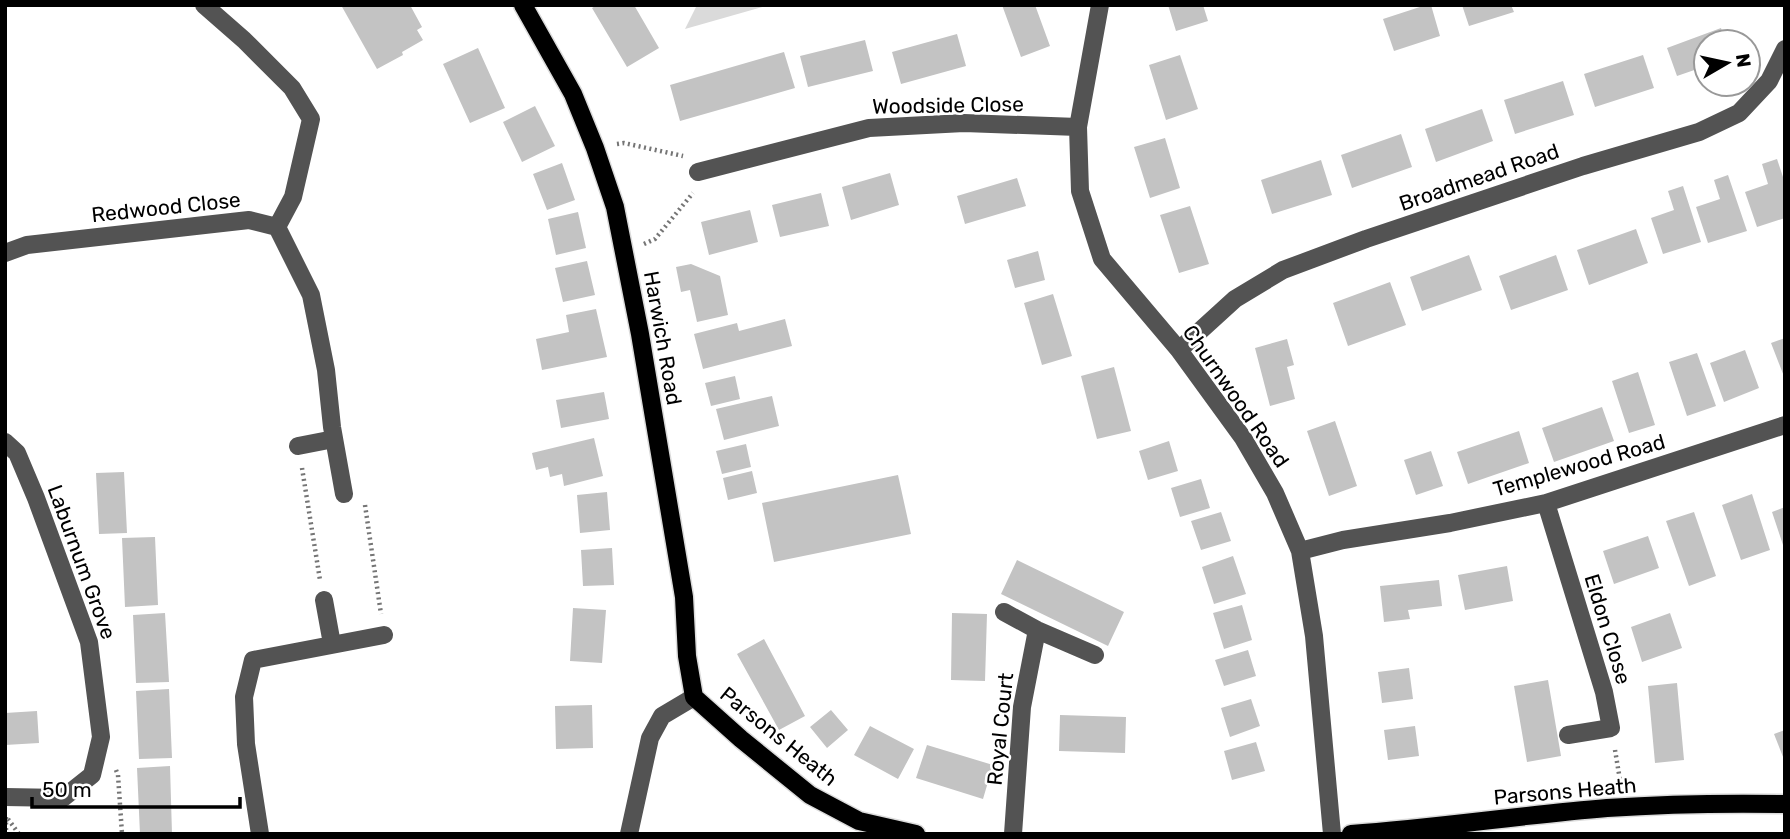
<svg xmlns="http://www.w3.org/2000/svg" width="1790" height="839" viewBox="0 0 1790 839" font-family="Rubik,sans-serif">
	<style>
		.green { fill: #dadada }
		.building { fill: #c3c3c3 }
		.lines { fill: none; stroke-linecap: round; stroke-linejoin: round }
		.major-casing { stroke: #dbdbdb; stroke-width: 21 }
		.path { stroke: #757575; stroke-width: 4.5; stroke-dasharray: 2 3.5; stroke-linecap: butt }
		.minor { stroke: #535353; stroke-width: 18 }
		.major { stroke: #000; stroke-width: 18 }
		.labels { text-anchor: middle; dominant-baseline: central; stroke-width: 5; stroke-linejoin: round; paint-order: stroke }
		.street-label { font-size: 21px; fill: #000; stroke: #fff }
	</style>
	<rect width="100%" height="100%" fill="#fff"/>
	<path class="green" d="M697,5H769L685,29Z"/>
	<path class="building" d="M341,5H410L422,27L417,30L423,40L402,52L403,55L377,69Z
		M597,5H634L659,48L627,67L592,8Z
		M1002,5H1035L1050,46L1021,57Z
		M1168,5H1203L1208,21L1176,31Z
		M1426,5H1431L1440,36L1394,51L1383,19Z
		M1462,5H1511L1514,12L1469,26Z
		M1721,28L1725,42H1706V66L1677,76L1667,48Z
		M957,34L966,66L901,84L892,52Z
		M865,40L873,71L808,87L800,56Z
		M478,48L505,108L470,123L443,64Z
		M784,52L795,88L680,121L670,85Z
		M1180,55L1198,109L1166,120L1149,65Z
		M1643,55L1654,88L1595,107L1584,74Z
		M1563,81L1574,115L1515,134L1504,100Z
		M535,106L555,146L522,162L503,122Z
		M1482,109L1493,141L1436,162L1425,129Z
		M1401,134L1412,167L1352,188L1341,155Z
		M1165,138L1180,188L1150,198L1134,147Z
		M1777,159L1785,183V218L1757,227L1745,192L1768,184L1762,164Z
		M1321,160L1332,195L1272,214L1261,180Z
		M562,163L575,200L547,210L533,174Z
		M890,173L899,205L851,220L842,187Z
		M1728,175L1747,231L1708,243L1696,207L1720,199L1714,180Z
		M1017,178L1026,206L965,224L957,196Z
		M1683,186L1701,242L1663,254L1651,218L1674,210L1668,191Z
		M821,193L829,226L780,237L772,205Z
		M1190,206L1209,264L1179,273L1160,215Z
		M750,210L758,242L709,255L701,222Z
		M578,212L586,248L556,255L548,219Z
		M1636,229L1648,263L1589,285L1577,250Z
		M1038,251L1045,280L1015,288L1007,260Z
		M1469,255L1482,290L1422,311L1410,277Z
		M1556,255L1568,290L1511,310L1499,276Z
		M587,261L595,295L563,302L555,268Z
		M691,264L720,276L728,315L697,322L690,290L681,292L676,267Z
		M1390,282L1406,325L1348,346L1333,303Z
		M1053,294L1072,356L1042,365L1024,303Z
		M596,309L607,357L542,370L536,339L569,332L566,315Z
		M785,319L792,346L703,369L694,334L737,323L739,331Z
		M1785,338V379L1771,343Z
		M1287,339L1294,365L1287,367L1295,399L1270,406L1255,348Z
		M1745,350L1759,388L1724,402L1710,363Z
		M1697,353L1716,406L1687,416L1669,362Z
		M1114,367L1131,431L1097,439L1081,376Z
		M1638,372L1655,425L1629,433L1612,381Z
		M735,376L740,399L711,406L705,383Z
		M604,392L609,419L561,428L556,400Z
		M772,396L779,426L724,440L716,409Z
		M1602,407L1614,441L1554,462L1542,428Z
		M1335,421L1357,486L1329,496L1307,431Z
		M1519,431L1529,463L1468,484L1457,452Z
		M594,438L603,476L564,486L562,474L550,477L548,467L536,470L532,453Z
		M1169,441L1178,471L1148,480L1139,451Z
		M746,444L751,467L722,474L716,451Z
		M1431,451L1443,486L1416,495L1404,460Z
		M752,471L757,493L728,500L723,478Z
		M124,472L127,533L99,534L96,473Z
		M898,475L911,534L774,562L762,503Z
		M1201,479L1210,508L1180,517L1171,488Z
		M607,492L610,530L580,533L577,495Z
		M1752,494L1770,550L1741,560L1722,505Z
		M1785,507V548H1784L1772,512Z
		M1221,512L1231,541L1201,550L1191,521Z
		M1694,512L1716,576L1689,586L1666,521Z
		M1648,536L1659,568L1614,584L1603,551Z
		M155,537L158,605L125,607L122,538Z
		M612,548L614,585L583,586L581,550Z
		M1233,556L1246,594L1214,604L1202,567Z
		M1017,560L1124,612L1108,646L1001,594Z
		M1507,566L1513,601L1465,610L1458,575Z
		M1439,580L1442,606L1408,610L1410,619L1384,622L1380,586Z
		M1242,605L1252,640L1224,649L1213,613Z
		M573,608L606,610L602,663L570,661Z
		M165,613L169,682L136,683L133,615Z
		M952,613L987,614L985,681L951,680Z
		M1670,613L1682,648L1642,662L1631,627Z
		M764,639L805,716L779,730L737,654Z
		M1248,650L1256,676L1224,686L1215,660Z
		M1409,668L1413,699L1382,703L1378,672Z
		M1548,680L1561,756L1527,762L1514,686Z
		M1677,683L1684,760L1655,763L1648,686Z
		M169,689L172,758L139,759L136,691Z
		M1251,699L1260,726L1230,737L1221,708Z
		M592,705L593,748L556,749L555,706Z
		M831,710L848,730L827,748L810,727Z
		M37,711L39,743L5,745V713Z
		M1060,715L1126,717L1125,753L1059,751Z
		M870,726L914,749L898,779L854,755Z
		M1415,726L1419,756L1388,760L1384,730Z
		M1785,730V762L1774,734Z
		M1256,742L1265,771L1232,780L1224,751Z
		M927,745L993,765L983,799L916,778Z
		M170,766L172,834H140L137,768Z"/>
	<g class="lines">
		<g class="major-casing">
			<path id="major" d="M523,5L573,94L595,148L615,207L640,334L684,597L687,656L694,697L741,739L810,795L859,821L916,834
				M1351,834C1436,828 1522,815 1607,808C1666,804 1726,803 1785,804"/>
		</g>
		<path class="path" d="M617,144L624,143L683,156
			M644,244L655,239L693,193
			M302,468L320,580
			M365,505L381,614
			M1615,750L1621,786
			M116,770L118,775L122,834
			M6,817V834
			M8,819L19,834"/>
		<path class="minor" d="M204,5L244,40L292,88L311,119L293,197L277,227
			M1100,5L1078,127L1080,191L1102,259L1179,350L1243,438L1275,493L1300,551L1314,636L1332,834
			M698,172L869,128L964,123L1078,127
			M5,253L27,245L249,220L277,227L311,295L326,370L332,427L344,494
			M1179,350L1235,299L1283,270L1366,239L1583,166L1699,132L1739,113L1769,81L1785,49
			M5,442L17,453L36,498L89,642L101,737L92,775L63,798L5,797
			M298,446L334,439
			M1546,503L1604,692L1611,728L1568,735
			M1300,551L1343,540L1450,523L1546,503L1785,425
			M324,600L332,644
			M1004,612L1037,630L1095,655
			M260,834L246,744L244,697L253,660L384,635
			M629,834L650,738L662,716L694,697
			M1013,834L1022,707L1037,630"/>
		<use href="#major" class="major"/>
	</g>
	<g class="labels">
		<g class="street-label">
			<text transform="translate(948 105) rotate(-1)">Woodside Close</text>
			<text transform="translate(1479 177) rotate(-19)">Broadmead Road</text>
			<text transform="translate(166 207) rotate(-6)">Redwood Close</text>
			<text transform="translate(663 338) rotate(80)">Harwich Road</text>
			<text transform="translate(1236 396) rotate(55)">Churnwood Road</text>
			<text transform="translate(1579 465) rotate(-16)">Templewood Road</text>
			<text transform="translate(82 562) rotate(70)">Laburnum Grove</text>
			<text transform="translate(1608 629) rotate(73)">Eldon Close</text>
			<text transform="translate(1000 729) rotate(-84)">Royal Court</text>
			<text transform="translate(779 736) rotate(39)">Parsons Heath</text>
			<text transform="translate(1565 791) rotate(-5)">Parsons Heath</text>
		</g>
	</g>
	<rect width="1790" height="839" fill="none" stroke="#000000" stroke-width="14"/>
	<g transform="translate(1727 63) rotate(81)"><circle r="33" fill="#ffffff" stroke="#999999" stroke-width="2"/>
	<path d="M0-5L12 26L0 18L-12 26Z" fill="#000000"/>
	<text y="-10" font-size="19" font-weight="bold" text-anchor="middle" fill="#000000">N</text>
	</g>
	<path d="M32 797v10h208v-10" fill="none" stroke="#000000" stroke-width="3.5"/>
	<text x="42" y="797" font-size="21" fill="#000000" stroke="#ffffff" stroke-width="5" paint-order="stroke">50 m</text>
</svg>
